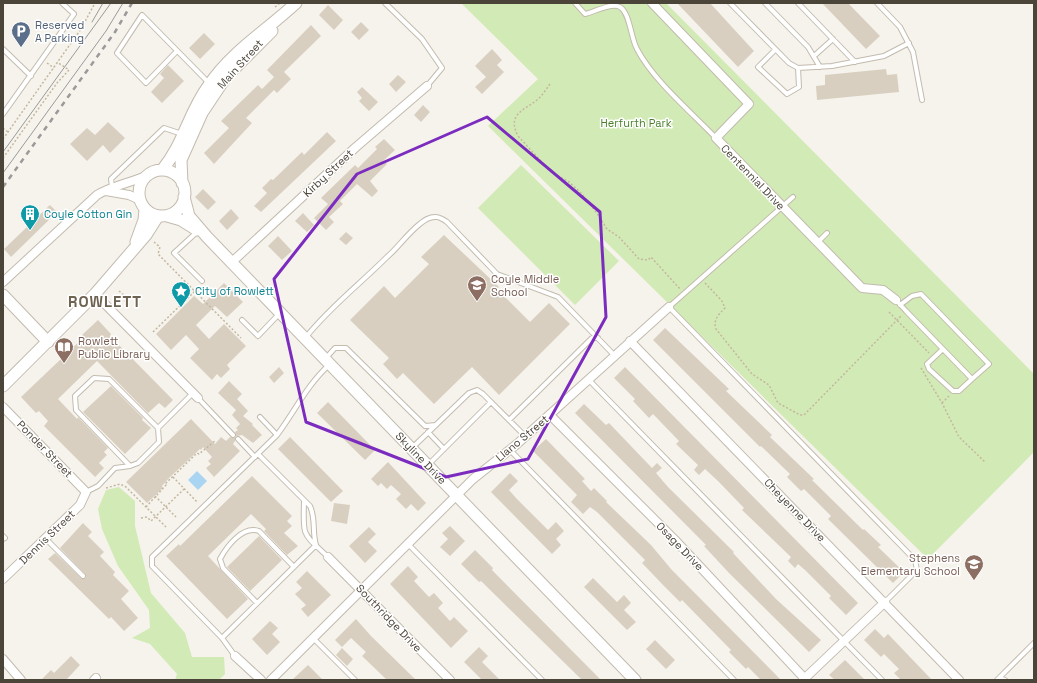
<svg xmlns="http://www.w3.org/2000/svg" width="1037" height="683" viewBox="0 0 1037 683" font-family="'Space Grotesk',sans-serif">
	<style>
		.green { fill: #d2eab5 }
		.water { fill: #a9d4f2 }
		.building { fill: #d8cfc1 }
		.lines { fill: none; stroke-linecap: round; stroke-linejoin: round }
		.service-casing { stroke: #c2bbae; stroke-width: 6 }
		.minor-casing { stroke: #c2bbae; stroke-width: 10 }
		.tertiary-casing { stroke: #c2bbae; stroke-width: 13 }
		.path { stroke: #c4b79f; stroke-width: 1.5; stroke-dasharray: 2 2; stroke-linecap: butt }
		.service { stroke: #fff; stroke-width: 4 }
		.minor { stroke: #fff; stroke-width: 8 }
		.tertiary { stroke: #fff; stroke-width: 11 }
		.tram { stroke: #9a9a9a; stroke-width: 1 }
		.rail { stroke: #9a9a9a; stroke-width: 2.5; stroke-dasharray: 5 5; stroke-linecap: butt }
		.marked { fill: none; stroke: #7b2cbf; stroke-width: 3; stroke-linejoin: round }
		.labels { text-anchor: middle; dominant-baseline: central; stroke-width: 3; stroke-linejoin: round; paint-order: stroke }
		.service-label { font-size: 11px; fill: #4e5e75; stroke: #fff; text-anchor: start }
		.street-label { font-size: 11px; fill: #4b4439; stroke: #fff }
		.park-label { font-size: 11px; fill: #4a7f2a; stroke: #fff }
		.culture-label { font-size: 11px; fill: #0d838f; stroke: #fff; text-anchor: start }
		.education-label { font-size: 11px; fill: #785e54; stroke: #fff; text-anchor: start }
		.district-label { font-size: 15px; font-weight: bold; letter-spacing: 1px; fill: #6e6250; stroke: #fff }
	</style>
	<rect width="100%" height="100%" fill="#f6f3ec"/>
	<path class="green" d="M461,3H666L1034,374V452L928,559L488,126L538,79Z
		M521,165L619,261L575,305L478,208Z
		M119,487L135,501V526L151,593L185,633L192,657H224L225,674L219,680H175L177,674L150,644L132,638L150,628L149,610L118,566L102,529L98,509L106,490Z"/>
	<path class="water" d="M197,471L207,481L198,490L188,480Z"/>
	<path class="building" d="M677,3H710L754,51L738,67Z
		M822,3H848L880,36L866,49Z
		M328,5L343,20L334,30L319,15Z
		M361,22L369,30L359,40L351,32Z
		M311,25L321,36L284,72L291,79L277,93L274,90L246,118L252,123L214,164L204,153L229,128L221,121L258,85L262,89L274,77L267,70Z
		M204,33L215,44L200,59L189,48Z
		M492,49L502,60L497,65L504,72L482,94L475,87L486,77L475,66Z
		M168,65L184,81L162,103L151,92L164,78L160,74Z
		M886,69L887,75L897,74L899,92L817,100L816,86L825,85V75Z
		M398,75L406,82L396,92L389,84Z
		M362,87L378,102L369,111L359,101L362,98L357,92Z
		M423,105L430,112L421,122L414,115Z
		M108,122L125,138L110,153L103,145L87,161L70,144L87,128L95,135Z
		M327,132L336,141L261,212L254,206L267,193L262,188L271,179L273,180L302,152L304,155Z
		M384,139L395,150L383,161L387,164L370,181L378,191L372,197L357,184L340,201L343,204L329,217L334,222L326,230L314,218L328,204L321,198L355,165L358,168L377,149L375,147Z
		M203,189L216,202L208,210L195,197Z
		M50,205L57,212L11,257L4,249Z
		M231,209L239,218L227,230L219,221Z
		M303,213L314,225L307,232L295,221Z
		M346,232L353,238L346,245L339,239Z
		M444,235L499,287L497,289L530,322L549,303L570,324L499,395L472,367L434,404L403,373L397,379L383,364L389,358L350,320L384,286L395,298L429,264L421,257Z
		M278,236L292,251L282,260L268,246Z
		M224,283L243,302L227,317L215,306L196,325L209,339L224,324L246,346L227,365L230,369L221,378L217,374L212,380L190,358L199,349L186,335L171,350L156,334L194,296L203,304Z
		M98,320L111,334L110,336L173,400L165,408L159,403L148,413L97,361L58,399L77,419L78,417L108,448L104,452L107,455L99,463L104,468L95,477L44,426L48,421L39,411L36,413L21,397L84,337L82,335Z
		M665,328L729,389L726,391L772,435L770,437L814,479L812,480L863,530L864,529L881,545L878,547L904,572L893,583L828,519L831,516L804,489L801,491L787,477L790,474L761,446L760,447L653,340Z
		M279,367L284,373L274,383L269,377Z
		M625,367L858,603L846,615L829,598L831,596L805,570L798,564L795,568L788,561L791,557L742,510L744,508L718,481L705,469L699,475L694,470L698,465L676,444L679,441L653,414L649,418L633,401L635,399L614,378Z
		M229,381L242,394L237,399L248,411L243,416L253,424L252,425L262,435L253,443L242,435L236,436L235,432L238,430L236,428L240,424L232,415L236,410L218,393Z
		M111,386L143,418L142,420L151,428L125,454L83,412Z
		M328,402L375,450L365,460L317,413Z
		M584,404L606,425L609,423L652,468L657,463L662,468L656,473L668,487L734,552L733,553L776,599L821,640L809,652L729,573L704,546L706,545L575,413Z
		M191,419L215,444L221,437L226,441L230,437L235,438V441L233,444L240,451L214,477L206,468L211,464L208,461L212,457L203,447L201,450L200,449L170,477L162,486L163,488L147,503L126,482Z
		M290,437L343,491L331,502L278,449Z
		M546,439L585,479L582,481L591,491L594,488L607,501L606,502L651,545L671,569L781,680H761L748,667L746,669L729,652L731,650L682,600L680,602L663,585L642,563L645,560L597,512L590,507L583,514L571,502L577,495L533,451Z
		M388,462L426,503L418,511L411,504L406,509L396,499L401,494L391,485L387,489L381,483L378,486L371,479Z
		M510,473L518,481L509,490L516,498L548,530L556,522L564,531L556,539L561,545L552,554L491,492Z
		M252,476L292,516L287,521L292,526L284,533L298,546L287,555L264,531L266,529L251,514L208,556L248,599L227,619L166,556L179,544L180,546Z
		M334,503L350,505L347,524L331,521Z
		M83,523L92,532L88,536L104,552L100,556L115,572L113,575L129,591L121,599L138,618L124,631L111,617L109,619L48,559L55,553L81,578H86L85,574L60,548Z
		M450,526L465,541L450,556L440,547L448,539L442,533Z
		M369,527L376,534L368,542L377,551L365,563L349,546Z
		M259,536L282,560L250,591L227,567Z
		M475,550L493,568L492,570L601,680H582L481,581L479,582L461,564Z
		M408,566L418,577L414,581L429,597L434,593L443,603L438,608L450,621L454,617L468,631L451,648L390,584Z
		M307,571L331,595L308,617L301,609L306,605L295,594L302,588L296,582Z
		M593,578L617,602L624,595L631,603L624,610L636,622L627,630L584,587Z
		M356,619L371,636L416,680H387L362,656L366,652L351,638L342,647L335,640Z
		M270,621L278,628L272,634L280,642L267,655L252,639Z
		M875,629L884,638L888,634L932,680H901L894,673L899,669L884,654L881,657L864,640Z
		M655,640L675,660L666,669L646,649Z
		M479,647L488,656L482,662L500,680H482L464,662Z
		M342,648L353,659L347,666L336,655Z
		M71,656L80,665L66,680H41L51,670L54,673Z
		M845,660L865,680H835L829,675Z
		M308,665L323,680H292Z"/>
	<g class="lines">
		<g class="service-casing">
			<path id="service" d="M385,3L422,39L442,68L427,86
				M575,3L585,14C594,12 612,2 620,7C630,13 631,39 637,49C653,80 691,112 716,138
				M730,3L789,63L798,68L832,66L884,56L909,43
				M765,3L808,47L820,67
				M798,3L855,62
				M877,3L900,27L913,52L922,100
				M3,49L31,76
				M775,50L758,67L787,94L799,87L798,68
				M177,51L146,83L117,53L142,15L206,80L209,84
				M814,56L833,39
				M3,114L74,14L62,3
				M112,187L111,179L164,128L182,134
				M793,197L669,307L915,560L917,570L885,602
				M198,231L174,253L202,281
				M817,243L827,233
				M896,300L906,311L972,379L989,364L921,294L912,296L900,305
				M242,320L258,336L279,314
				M306,337C330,307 360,284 387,257C400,246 412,227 427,219C435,215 440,217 447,222L497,274L558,297L614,355
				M943,349L927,364L929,369L953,391H959L972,379
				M326,358L335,348H346L425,426L436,425
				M588,379L882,680
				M198,398L233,435
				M260,417L277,435
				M509,420L592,338H598
				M428,432L444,449
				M238,439L255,457
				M412,448L469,393L477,390L483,394L525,436
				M510,450L734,680
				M258,454L310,506C316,519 312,532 316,545L222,638L152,566V557L277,435C295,411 307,385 329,365
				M428,465L491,402
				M130,466L138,463L159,442L158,428
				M86,492L98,486L115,468L130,466L76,410L75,396L94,378L109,379L158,428L193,393
				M304,501C303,538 302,532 328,557
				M3,536L5,538L3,539
				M46,539L83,576
				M408,544L542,680
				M257,603L223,568L220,559C227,546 243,525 259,531L294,567
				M222,638L235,656
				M313,638L355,680
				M999,678L1034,643
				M997,680L999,678L1005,680"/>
		</g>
		<g class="minor-casing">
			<path id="minor" d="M652,3L749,104L716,138L862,288L883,290L896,300
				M106,191L129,195L140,200
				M232,262L356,147L427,86
				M3,282L97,195C113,185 131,183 148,175
				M95,294L198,398
				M630,341L959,680
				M3,407L86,492L80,505L3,579
				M550,415L675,540L806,680
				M328,557L450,680
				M235,656L261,680
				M3,659L21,680
				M94,680L96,678
				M271,680L473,479L517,444L669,307
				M803,680L885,602"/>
		</g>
		<g class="tertiary-casing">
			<path id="tertiary" d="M162,170C184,144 188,113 209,85C232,51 266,31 296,3
				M139 193a23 23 0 1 1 46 0a23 23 0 1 1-46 0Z
				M182,183L181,160L202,113L226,77L272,31
				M184,197L189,216L207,237L635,680
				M167,216L181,220L197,230
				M136,242L144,220L145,209
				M3,295L48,342
				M3,386L95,294L146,235L158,216"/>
		</g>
		<path class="path" d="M275,7L280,3
			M47,63L54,68
			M550,84C546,89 543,95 538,99C526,110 506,113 518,136L551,172L569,182L581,193L597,213L607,229L619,237L639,259L648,260L651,257L680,289
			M3,128L8,132
			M3,139L81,29L95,3
			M3,158L57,83L69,70L57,62
			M154,242L160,247L158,254L241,338
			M705,283L722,301L725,308C718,315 713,320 716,329L752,374L769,385L778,403L800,415H804L902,315
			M119,291L126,297L124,303
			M889,312L929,353
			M153,332L195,291
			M921,368L942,403L959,437L985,462
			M942,403L949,396
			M173,477L198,503
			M106,488L120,484L126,487L166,527
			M155,496L176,517
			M146,507L166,485L165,484L197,453L199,454L216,440
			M141,518L147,517L151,521L184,489"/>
		<use href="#service" class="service"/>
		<use href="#minor" class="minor"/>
		<use href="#tertiary" class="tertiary"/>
		<path class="tram" d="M92,22L103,3
			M3,152L111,3
			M3,173L106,31L123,3"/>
		<path class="rail" d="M3,187L115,32L132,3"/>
	</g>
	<path class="marked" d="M487,117L600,212L606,317L528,459L446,477L306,422L274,279L357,174Z"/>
	<defs>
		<g id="parking-pin" transform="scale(1)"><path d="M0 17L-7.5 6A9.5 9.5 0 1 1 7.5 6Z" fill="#5c6f8a" stroke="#fff"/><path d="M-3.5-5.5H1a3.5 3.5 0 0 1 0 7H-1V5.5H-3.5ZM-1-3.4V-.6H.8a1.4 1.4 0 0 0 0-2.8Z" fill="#fff"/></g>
		<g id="building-pin" transform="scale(1)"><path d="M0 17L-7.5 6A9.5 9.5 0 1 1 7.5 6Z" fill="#0f9aa8" stroke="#fff"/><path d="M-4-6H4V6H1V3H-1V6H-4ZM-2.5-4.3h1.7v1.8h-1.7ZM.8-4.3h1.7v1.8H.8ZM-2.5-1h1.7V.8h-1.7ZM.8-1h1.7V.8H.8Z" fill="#fff"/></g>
		<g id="school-pin" transform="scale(1)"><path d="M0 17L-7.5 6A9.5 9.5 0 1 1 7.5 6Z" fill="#8d6e63" stroke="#fff"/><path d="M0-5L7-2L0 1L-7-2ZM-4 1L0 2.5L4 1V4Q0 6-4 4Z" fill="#fff"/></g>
		<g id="sight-pin" transform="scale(1)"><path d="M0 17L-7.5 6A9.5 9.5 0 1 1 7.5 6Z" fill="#0f9aa8" stroke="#fff"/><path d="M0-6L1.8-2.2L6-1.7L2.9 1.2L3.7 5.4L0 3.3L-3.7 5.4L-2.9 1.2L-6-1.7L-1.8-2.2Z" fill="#fff"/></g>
		<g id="library-pin" transform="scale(1)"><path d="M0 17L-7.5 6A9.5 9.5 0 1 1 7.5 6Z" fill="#8d6e63" stroke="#fff"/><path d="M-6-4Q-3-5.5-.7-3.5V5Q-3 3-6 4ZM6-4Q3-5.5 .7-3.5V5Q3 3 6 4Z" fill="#fff"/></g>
	</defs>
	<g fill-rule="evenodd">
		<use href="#parking-pin" x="21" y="31"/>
		<use href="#building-pin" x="30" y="214"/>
		<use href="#school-pin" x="477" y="285"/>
		<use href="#sight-pin" x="181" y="291"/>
		<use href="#library-pin" x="64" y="347"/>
		<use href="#school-pin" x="974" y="564"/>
	</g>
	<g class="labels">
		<g class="service-label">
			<text x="35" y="25">Reserved<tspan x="35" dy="13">A Parking</tspan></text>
		</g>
		<g class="street-label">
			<text transform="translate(240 64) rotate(-48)">Main Street</text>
			<text transform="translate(328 173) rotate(-43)">Kirby Street</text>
			<text transform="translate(753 177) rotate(46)">Centennial Drive</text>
			<text transform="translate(522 438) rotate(-40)">Llano Street</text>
			<text transform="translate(45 449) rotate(46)">Ponder Street</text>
			<text transform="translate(421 458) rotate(46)">Skyline Drive</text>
			<text transform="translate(795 510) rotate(46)">Cheyenne Drive</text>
			<text transform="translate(47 537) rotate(-44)">Dennis Street</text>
			<text transform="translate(680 546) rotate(46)">Osage Drive</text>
			<text transform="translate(389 618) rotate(46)">Southridge Drive</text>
		</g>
		<g class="park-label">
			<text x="636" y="123">Herfurth Park</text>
		</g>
		<g class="culture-label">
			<text x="44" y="214">Coyle Cotton Gin</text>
			<text x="195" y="291">City of Rowlett</text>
		</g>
		<g class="education-label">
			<text x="491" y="279">Coyle Middle<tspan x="491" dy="13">School</tspan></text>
			<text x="78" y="341">Rowlett<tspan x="78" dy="13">Public Library</tspan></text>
			<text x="960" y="558" text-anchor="end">Stephens<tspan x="960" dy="13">Elementary School</tspan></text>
		</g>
		<g class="district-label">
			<text x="105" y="301">ROWLETT</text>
		</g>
	</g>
	<rect width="1037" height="683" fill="none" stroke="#4b4439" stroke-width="8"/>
</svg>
